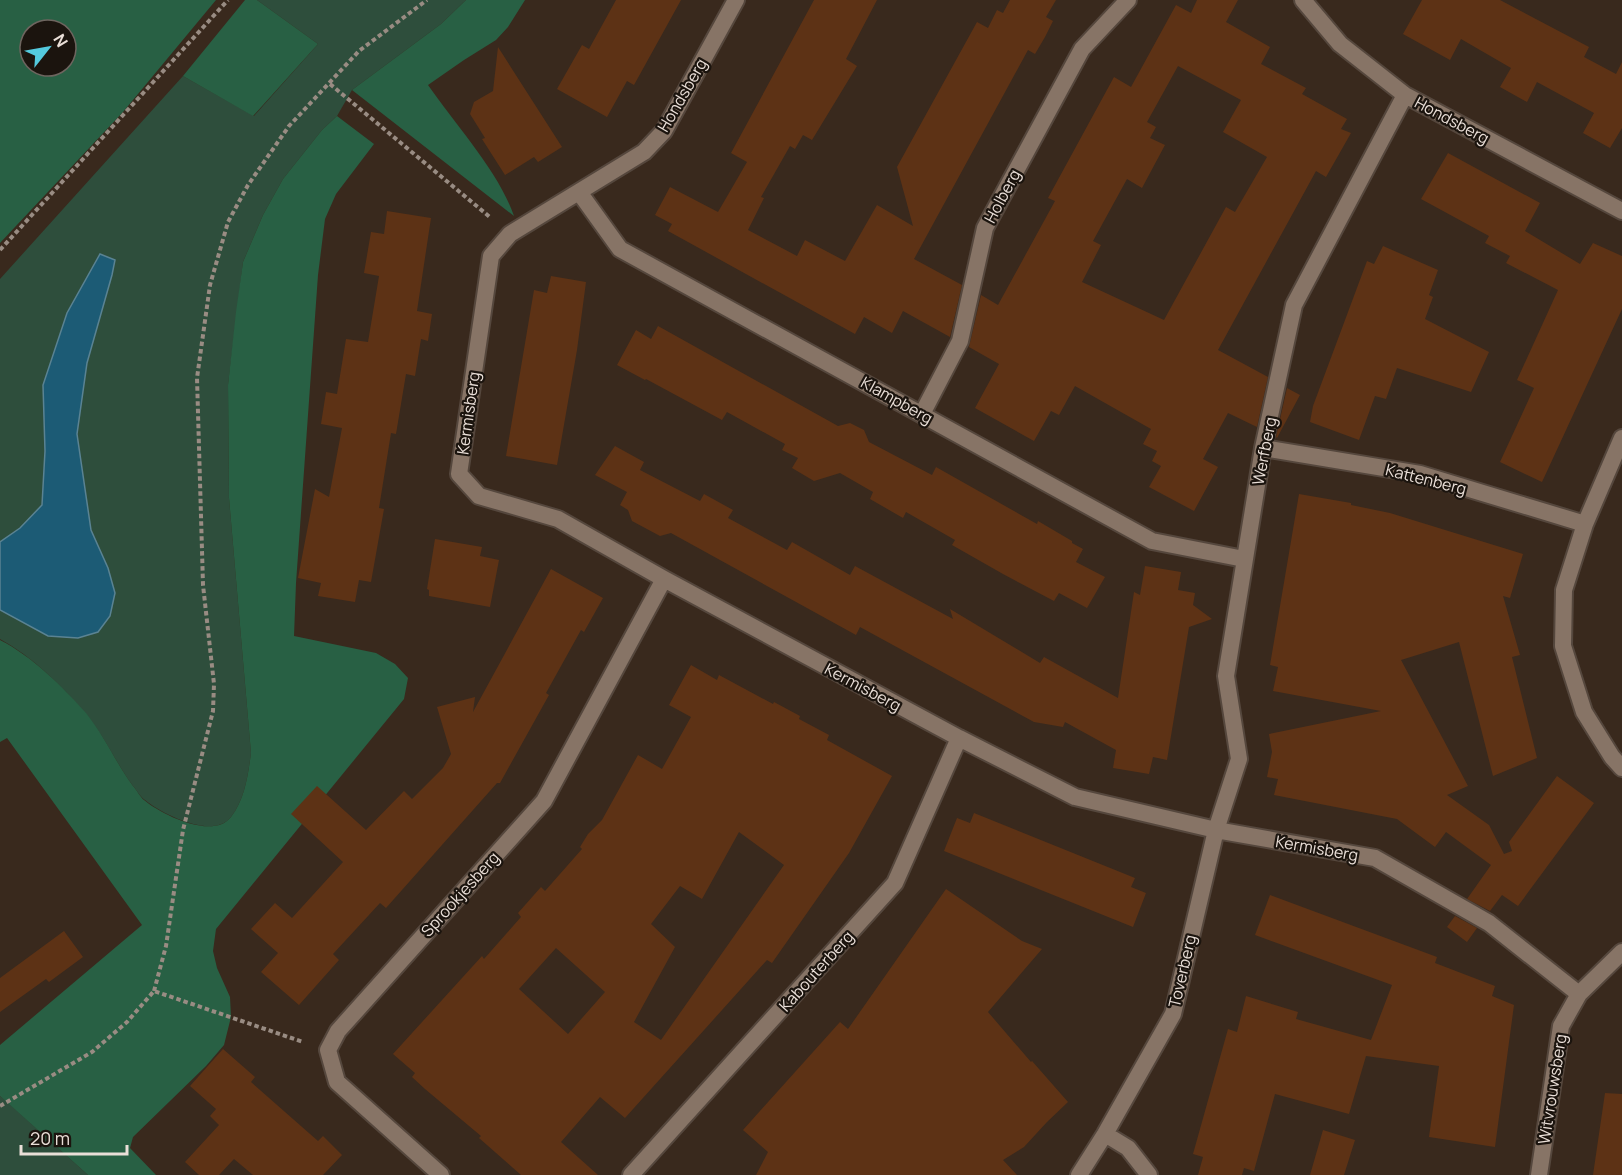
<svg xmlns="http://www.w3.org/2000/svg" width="1622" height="1175" viewBox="0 0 1622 1175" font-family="Manrope,sans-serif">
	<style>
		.green { fill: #2e4e3c }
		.forest { fill: #286044; fill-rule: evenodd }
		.water { fill: #1c5b75; stroke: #5a8393; stroke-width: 1.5 }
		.building { fill: #5d3215; fill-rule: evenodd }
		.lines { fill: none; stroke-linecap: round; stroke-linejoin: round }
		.minor-casing { stroke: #55473d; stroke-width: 20 }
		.path { stroke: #998c83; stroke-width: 4; stroke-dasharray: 4.5 3; stroke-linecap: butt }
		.minor { stroke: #877466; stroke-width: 16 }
		.labels { text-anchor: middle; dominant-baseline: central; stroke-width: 4.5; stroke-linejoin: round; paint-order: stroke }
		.street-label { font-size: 16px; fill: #eadfd8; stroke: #1b140e }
	</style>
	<rect width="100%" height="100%" fill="#39291d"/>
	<path class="green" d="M257,0H466L441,24L352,90L337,116L322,130L283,179L263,215L243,262L228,385L229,498L251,753C248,775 245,799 231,817C213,840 162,814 145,800C140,797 137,790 133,786C116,763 104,735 86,714C61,685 33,657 0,639V610L48,636L108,568L91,530L77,434L100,254L67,313L45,451L42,505L20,528L0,542V279L183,76L254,116L318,44Z
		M0,1096L6,1101L88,1175H0Z"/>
	<path class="forest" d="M0,0H216L123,112L0,243ZM30,30H66V66H30Z
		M245,0H257L318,44L253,116L183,76Z
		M466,0H525L508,27L496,40L464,60L428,85C455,124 499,172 514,216L352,90L441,24Z
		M337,116L374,144L336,194L325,219L318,275L296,583L294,636L376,653L395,664L408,678L404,699L216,929L213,951L217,968L230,997L231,1017L224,1045L206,1066L133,1137L130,1148L156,1175H88L0,1096V1045L142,925L7,738L0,742V640C33,657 61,685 86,713C104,735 116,763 133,786C137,790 140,797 144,800C162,815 213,840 231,817C245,799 248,775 251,753L229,498L228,385L236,312L243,262L263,215L283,179L322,130Z"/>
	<path class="water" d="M100,254L115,260L112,275L87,363L77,434L91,530L108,568L115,593L110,616L98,632L78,638L48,636L0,610V542L20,528L42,505L45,451L43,385L67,313Z"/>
	<path class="building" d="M616,0H681L634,85L627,81L607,117L557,89L582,45L589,49Z
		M814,0H877L846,59L857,66L812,140L803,135L795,149L790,146L761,197L764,198L748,230L797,256L805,240L845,261L877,205L913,226L897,167L977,22L988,28L997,10L1003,13L1010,0H1056L1046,17L1053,21L1045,37L1035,54L1028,50L914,259L962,285L950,337L903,311L892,333L864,317L855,334L668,231L672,224L655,215L670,187L718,212L747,162L731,153Z
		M1197,0H1238L1226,22L1270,47L1261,64L1306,88L1302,94L1347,119L1341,129L1351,133L1326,177L1316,171L1218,350L1268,377L1257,427L1228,413L1203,459L1218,467L1194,511L1149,487L1161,466L1152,461L1157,451L1143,444L1151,429L1075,386L1059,415L1051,411L1034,441L975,408L999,364L969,347L981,295L998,305L1055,201L1048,198L1114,77L1131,87L1176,5L1191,13ZM1178,66L1241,100L1223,132L1267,157L1235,212L1226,207L1164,320L1082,282L1101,245L1093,241L1127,179L1142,188L1165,145L1150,138L1156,127L1147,122Z
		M1422,0H1500L1589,47L1584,57L1616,74L1622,62V128L1610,148L1583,133L1594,113L1537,82L1527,102L1500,87L1511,68L1461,39L1450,60L1403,34Z
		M498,47L562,147L538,162L534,157L505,175L482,139L485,138L470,114L474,102L493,91Z
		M1448,153L1540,203L1525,231L1580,264L1593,243L1622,256V309L1542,482L1500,462L1534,388L1517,380L1558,290L1506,263L1510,256L1485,243L1489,236L1421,199Z
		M387,211L431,218L417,311L432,314L428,341L421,339L415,376L406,374L396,434L391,433L379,508L384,509L371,582L359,580L355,602L318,596L321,583L298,578L315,489L329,497L342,428L321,424L326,392L337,394L346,339L368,342L379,276L364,273L371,232L384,234Z
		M1383,246L1438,270L1429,295L1433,297L1425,319L1489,352L1471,392L1397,368L1386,399L1375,396L1359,440L1310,422L1313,406L1367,261L1374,264Z
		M551,276L586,282L577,350L557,465L506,456L534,290L547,293Z
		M658,326L838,426L850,423L864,430L869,442L932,475L936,467L1037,524L1038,521L1072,541V543L1083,549L1076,562L1105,577L1087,608L1059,593L1054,601L1003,574L952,545L955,540L906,512L903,518L870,499L873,492L840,473L814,481L792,468L798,458L782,450L785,444L727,412L722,420L646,379L645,380L617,365L636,330L651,339Z
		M1287,388L1300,395L1277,438L1276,437Z
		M615,446L644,462L640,470L700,501L704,494L733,510L728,518L787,550L792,542L850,575L855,566L953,619L950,609L1040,663L1044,657L1118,698L1134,592L1140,595L1145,566L1181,572L1178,590L1195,593L1193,605L1212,619L1189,627L1167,760L1153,757L1149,774L1113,768L1116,750L1065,722L1063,727L1034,722L860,627L856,635L671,533L660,536L632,521L628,510L620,505L627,492L595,475Z
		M1299,494L1351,503V505L1390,513L1523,554L1510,598L1503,596L1520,655L1512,657L1537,758L1493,776L1459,642L1401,660L1468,786L1447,795L1489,825L1504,854L1512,851L1509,842L1557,776L1594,803L1518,906L1502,895L1490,911L1467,899L1491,865L1446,832L1435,847L1397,819L1274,795L1278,779L1267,777L1272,752L1269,734L1381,711L1273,691L1278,667L1270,665Z
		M435,539L482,547L480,556L499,560L490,607L429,596V590L427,589Z
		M551,569L603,598L584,632L581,630L546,693L549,695L500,783H497L386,908L380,903L333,954L339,960L299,1005L261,972L278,953L251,929L275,903L292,918L343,862L291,814L317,786L366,830L404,791L412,799L443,768L451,754L437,707L475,697L473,712Z
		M691,665L717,680L719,675L773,704L774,702L800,716L799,719L829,735L827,740L892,776L849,853L772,963L767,960L625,1118L600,1097L561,1142L598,1175H521L479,1138L481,1136L425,1089L412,1077L415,1073L393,1054L482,956L484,959L521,917L518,913L541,887L545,891L582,849L580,847L588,834L602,820L638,755L662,769L691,717L669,705ZM739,832L784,865L661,1040L634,1022L675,947L651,924L680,886L702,899ZM556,948L605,992L568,1034L519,989Z
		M974,813L1135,878L1131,887L1146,893L1133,927L944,851L957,818L970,823Z
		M946,889L1022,941L1042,949L988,1012L1031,1062L1032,1061L1068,1102L1047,1122L1024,1147L1003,1160L1017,1175H756L768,1152L743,1130L840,1022L848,1029Z
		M1270,895L1437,957L1435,963L1495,986L1492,996L1514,1005L1495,1147L1429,1137L1439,1066L1366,1056L1349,1114L1275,1094L1254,1171L1244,1168L1242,1175H1198L1203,1157L1193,1154L1228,1029L1237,1032L1246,996L1298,1012L1296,1019L1371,1040L1392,985L1255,935Z
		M1455,916L1477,928L1467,942L1447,927Z
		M64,931L83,957L49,982L46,979L0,1012V978Z
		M223,1049L255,1077L251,1082L318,1141L323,1136L342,1155L323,1175H253L234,1159L219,1175H199L185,1162L219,1125L210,1116L216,1109L190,1086Z
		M1605,1093L1622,1094V1175H1593Z
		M1323,1130L1355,1140L1344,1175H1310Z"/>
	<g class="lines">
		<g class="minor-casing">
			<path id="minor" d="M736,0L664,131L644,152L510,234L491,256L459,474L479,496L558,519L664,579L959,738L1075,797L1216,830L1375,858L1489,923L1579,994
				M1303,0L1340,44L1405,95L1622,211
				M579,192L620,249L1152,541L1244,559
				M922,414L960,341L985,228L1082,49L1128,0
				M1622,438L1585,524L1564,590L1563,646L1584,712L1612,757L1622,768
				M1263,448L1420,474L1585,524
				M1105,1134L1128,1148L1149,1175
				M441,1175L337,1082L328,1050L338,1031L544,801L664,579
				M631,1175L895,883L959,738
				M1079,1175L1105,1134L1173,1014L1216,830L1239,759L1226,676L1263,448L1294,305L1405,95
				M1539,1175L1561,1026L1579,994L1622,952"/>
		</g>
		<path class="path" d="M330,84L491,218
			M0,250L228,0
			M154,991L166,946L183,830L213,711L214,684L203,585L197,378L210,285L228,222L248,185L289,126L359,51L427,0
			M0,1106L92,1052L127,1022L154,991L303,1042"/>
		<use href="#minor" class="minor"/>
	</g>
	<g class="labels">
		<g class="street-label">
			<text transform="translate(682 95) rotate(-60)">Hondsberg</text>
			<text transform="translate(1452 120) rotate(28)">Hondsberg</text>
			<text transform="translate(1002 196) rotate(-62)">Holberg</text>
			<text transform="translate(897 400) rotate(29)">Klampberg</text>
			<text transform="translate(468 413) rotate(-82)">Kermisberg</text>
			<text transform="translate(1264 451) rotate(-79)">Werfberg</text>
			<text transform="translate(1426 479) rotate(14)">Kattenberg</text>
			<text transform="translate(863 687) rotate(28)">Kermisberg</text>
			<text transform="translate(1317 848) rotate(10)">Kermisberg</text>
			<text transform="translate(460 894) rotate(-48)">Sprookjesberg</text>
			<text transform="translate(816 971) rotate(-48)">Kabouterberg</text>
			<text transform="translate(1182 971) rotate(-77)">Toverberg</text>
			<text transform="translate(1552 1089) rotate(-81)">Witvrouwsberg</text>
		</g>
	</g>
	<g transform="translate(48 48) rotate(59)"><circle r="28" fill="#1b140e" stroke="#6e655f" stroke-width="1.5"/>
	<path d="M0-4.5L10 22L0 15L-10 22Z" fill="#54cade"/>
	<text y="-9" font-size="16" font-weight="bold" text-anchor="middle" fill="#eadfd8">N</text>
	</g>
	<path d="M21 1145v9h106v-9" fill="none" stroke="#eadfd8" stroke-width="3"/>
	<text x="30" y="1145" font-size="18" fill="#eadfd8" stroke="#1b140e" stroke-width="4.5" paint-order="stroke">20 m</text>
</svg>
